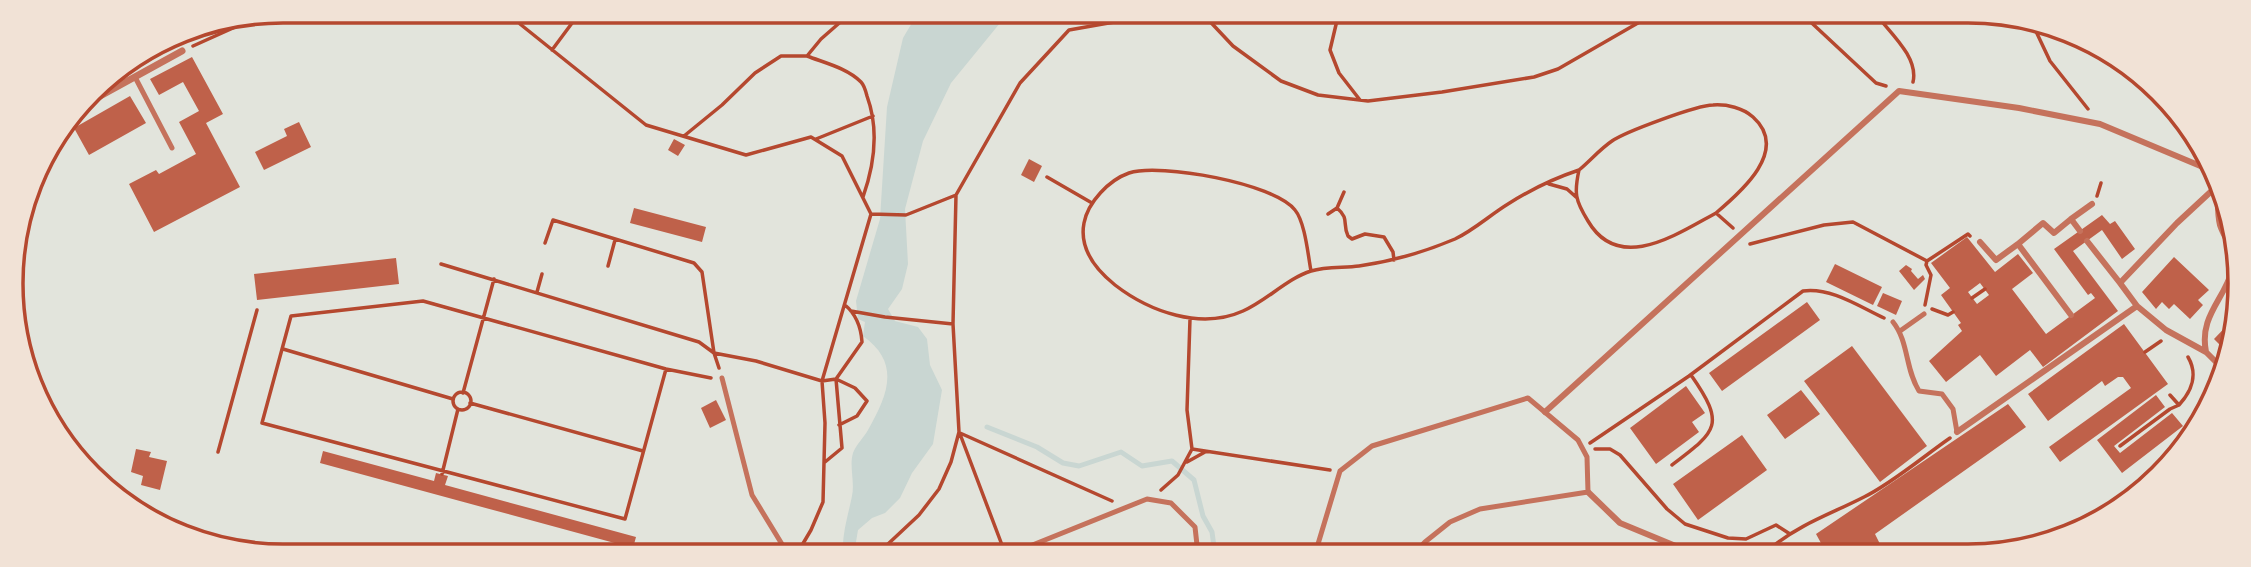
<svg xmlns="http://www.w3.org/2000/svg" width="2251" height="567" viewBox="0 0 2251 567" font-family="'Open Sans',sans-serif">
	<style>
		.green { fill: #e2e4dc }
		.water { fill: #c9d6d2 }
		.lines { fill: none; stroke-linecap: round; stroke-linejoin: round }
		.stream { stroke: #c9d6d2; stroke-width: 5 }
		.building { fill: #bf614a; fill-rule: evenodd }
		.path { stroke: #b5482f; stroke-width: 3.5 }
		.service { stroke: #c5725c; stroke-width: 5 }
		.pedestrian { stroke: #c5725c; stroke-width: 6 }
		.minor { stroke: #c5725c; stroke-width: 7 }
		.rim { fill: none; stroke: #b5482f; stroke-width: 3.5 }
	</style>
	<rect width="100%" height="100%" fill="#f6efe4"/>
	<path class="green" d="M284,11L2004,13L2104,47L2184,118L2231,213L2238,320L2212,405L2160,477L2088,529L2003,554H247L147,520L67,450L25,371L11,265L39,162L103,79L179,31Z"/>
	<path class="water" d="M919,11L1009,12L951,83L923,141L905,209L908,264L902,289L888,309L895,321L918,327L927,339L930,365L942,390L933,444L912,473L900,498L885,513L872,518L858,530L854,554H843C842,533 848,516 852,496C855,482 849,466 853,453C856,445 864,437 868,430C888,395 901,363 863,336L865,322L858,319L856,301L880,219L887,107L903,38Z"/>
	<g class="lines">
		<path class="stream" d="M987,427L1037,447L1063,463L1079,466L1121,452L1142,466L1172,461L1194,480L1203,516L1212,532L1215,554"/>
	</g>
	<path class="building" d="M192,57L223,114L206,123L240,187L154,232L129,184L156,170L159,174L196,154L179,122L199,111L183,82L159,95L150,79Z
		M130,96L146,123L89,155L74,128Z
		M299,122L311,147L264,170L255,152L287,136L284,129Z
		M674,139L685,145L678,156L668,150Z
		M1029,159L1042,166L1034,182L1021,175Z
		M634,208L706,227L702,242L630,223Z
		M2102,215L2110,224L2115,221L2135,249L2122,259L2102,230L2073,251L2118,311L2043,367L2030,350L1996,376L1980,355L1946,382L1929,361L1962,331L1958,325L1961,323L1941,295L1950,288L1931,263L1967,237L1995,272L2018,254L2033,273L2012,289L2046,334L2095,298L2091,293L2088,295L2054,249ZM1980,283L1989,295L1977,304L1968,292Z
		M2174,257L2209,290L2198,300L2203,305L2190,319L2174,304L2169,309L2162,302L2156,309L2142,292Z
		M396,258L399,284L257,300L254,274Z
		M1835,264L1882,287L1873,305L1826,282Z
		M1906,265L1912,269L1911,271L1918,279L1923,275L1925,279L1914,290L1899,271Z
		M1883,293L1902,301L1896,315L1877,306Z
		M1807,302L1820,320L1722,391L1709,373Z
		M2238,314V320L2228,353L2214,339Z
		M2124,324L2168,384L2060,462L2049,447L2131,388L2123,377H2118L2105,386L2102,381L2048,421L2028,394Z
		M1852,346L1927,446L1880,482L1804,381Z
		M1686,386L1705,413L1692,422L1699,432L1656,464L1630,428Z
		M1801,390L1820,414L1785,439L1767,415Z
		M2156,395L2165,407L2114,446L2120,453L2172,413L2183,426L2122,473L2097,440Z
		M716,400L726,420L710,428L701,408Z
		M2008,404L2026,427L1875,534L1882,548L1867,554H1827L1816,534Z
		M1742,435L1767,470L1698,520L1673,484Z
		M136,449L151,452L149,457L167,461L160,490L141,485L143,476L131,472Z
		M323,451L434,481L436,473L448,476L445,485L636,537L633,548L320,463Z"/>
	<g class="lines">
		<path class="path" d="M518,11L520,24L646,125L746,155L811,137L842,156L871,214L822,381L825,423L823,502L811,530L798,552
			M1201,12L1233,46L1281,81L1318,95L1368,101L1442,92L1534,77L1558,69L1657,12
			M1339,12L1330,50L1339,73L1360,100
			M1801,13L1876,83L1886,86
			M1875,13C1889,32 1919,57 1913,82
			M2032,23L2050,61L2088,109
			M193,46L264,14
			M552,50L581,11
			M807,56C825,63 847,68 861,82C864,85 866,92 867,96C879,129 874,166 863,197
			M684,136L722,105L755,73L781,56H807L821,39L853,11
			M816,139L873,116
			M1047,177L1092,203
			M1549,184L1567,189L1576,197
			M2097,196L2101,183
			M1337,208L1344,192
			M1716,213C1741,192 1790,150 1753,117C1743,108 1727,104 1713,105C1697,105 1625,132 1612,141C1600,149 1590,161 1579,170C1574,193 1575,200 1588,221C1619,274 1677,234 1716,213L1733,228
			M871,214L906,215L956,195L1020,83L1069,30L1137,18L1161,20L1198,12
			M1328,214L1337,208C1350,219 1342,224 1348,236L1352,239L1365,234L1384,237L1393,252L1394,260
			M545,243L553,220L694,263L702,272L714,353
			M1750,244L1824,225L1853,222L1927,261L1968,234L1970,236
			M441,264L699,342L714,353
			M608,266L615,240
			M1311,271C1308,255 1305,222 1295,210C1274,183 1160,163 1129,173C1109,180 1088,202 1084,223C1079,249 1095,269 1115,285C1150,312 1201,330 1243,311C1266,301 1288,278 1311,271C1326,266 1344,268 1359,266C1394,261 1422,253 1455,239C1474,230 1490,215 1508,204C1530,190 1555,178 1579,170
			M537,292L542,274
			M1972,298L1985,289
			M1925,305L1931,275L1926,265L1927,261
			M1932,309L1948,315L1953,312
			M851,311L885,317L953,324
			M1190,319L1187,410L1192,449
			M283,349L453,399
			M2145,352L2161,341
			M719,368L714,353L756,361L822,381L836,379L855,388L867,401L857,416L839,425
			M666,369L625,519L262,423L291,316L423,301L666,369L711,378
			M453 401a9 9 0 1 1 18 0a9 9 0 1 1-18 0Z
			M463,393L494,279
			M2170,395L2179,405C2192,391 2198,374 2188,357
			M470,403L643,451
			M960,433L1112,501
			M960,434L1002,545
			M1590,443L1689,376L1803,291C1831,287 1860,307 1884,318
			M2120,446L2170,409L2179,405
			M1595,449H1610L1620,455L1667,509L1685,524L1728,538L1746,539L1776,525L1790,534
			M218,452L257,310
			M825,462L842,448L836,379L862,342C861,327 857,315 845,305
			M1187,462L1205,452
			M1672,465C1717,431 1726,425 1691,375
			M442,474L458,409
			M95,475L96,467
			M1161,490L1178,475L1192,449L1330,470
			M1772,547C1800,524 1833,513 1864,497C1891,484 1924,456 1950,438
			M882,554L888,544L919,515L939,489L951,462L959,432L953,324L956,195"/>
		<path class="service" d="M135,77L172,148
			M1893,322C1909,342 1905,369 1919,391L1942,394L1953,409L1957,432
			M1900,331L1924,314
			M722,378L752,495L788,554
			M1010,554L1147,499L1171,503L1195,527L1198,554
			M1315,554L1340,471L1372,446L1528,398L1578,440L1587,457L1588,492L1480,509L1450,522L1425,542L1414,554"/>
		<path class="pedestrian" d="M2071,219L2054,233L2043,223L2018,244L2071,315
			M2080,231L2071,219L2092,204
			M2087,241L2120,283
			M1980,242L1996,260L2018,244
			M2137,306L2166,330L2206,352L2223,369
			M2206,352C2199,317 2223,301 2232,271C2238,254 2225,240 2220,225C2217,213 2218,199 2218,187
			M1545,412L1899,91L2019,108L2100,124L2210,170
			M1957,432L2137,306L2120,283L2177,223L2218,185
			M1588,492L1620,523L1695,554
			M1763,554L1765,552"/>
		<path class="minor" d="M82,106L182,51"/>
	</g>
	<path d="M0 0H2251V567H0ZM283 23H1968A260 260 0 0 1 2228 283V284A260 260 0 0 1 1968 544H283A260 260 0 0 1 23 284V283A260 260 0 0 1 283 23Z" fill="#f1e2d6" fill-rule="evenodd"/>
	<path class="rim" d="M283 23H1968A260 260 0 0 1 2228 283V284A260 260 0 0 1 1968 544H283A260 260 0 0 1 23 284V283A260 260 0 0 1 283 23Z"/>
</svg>
